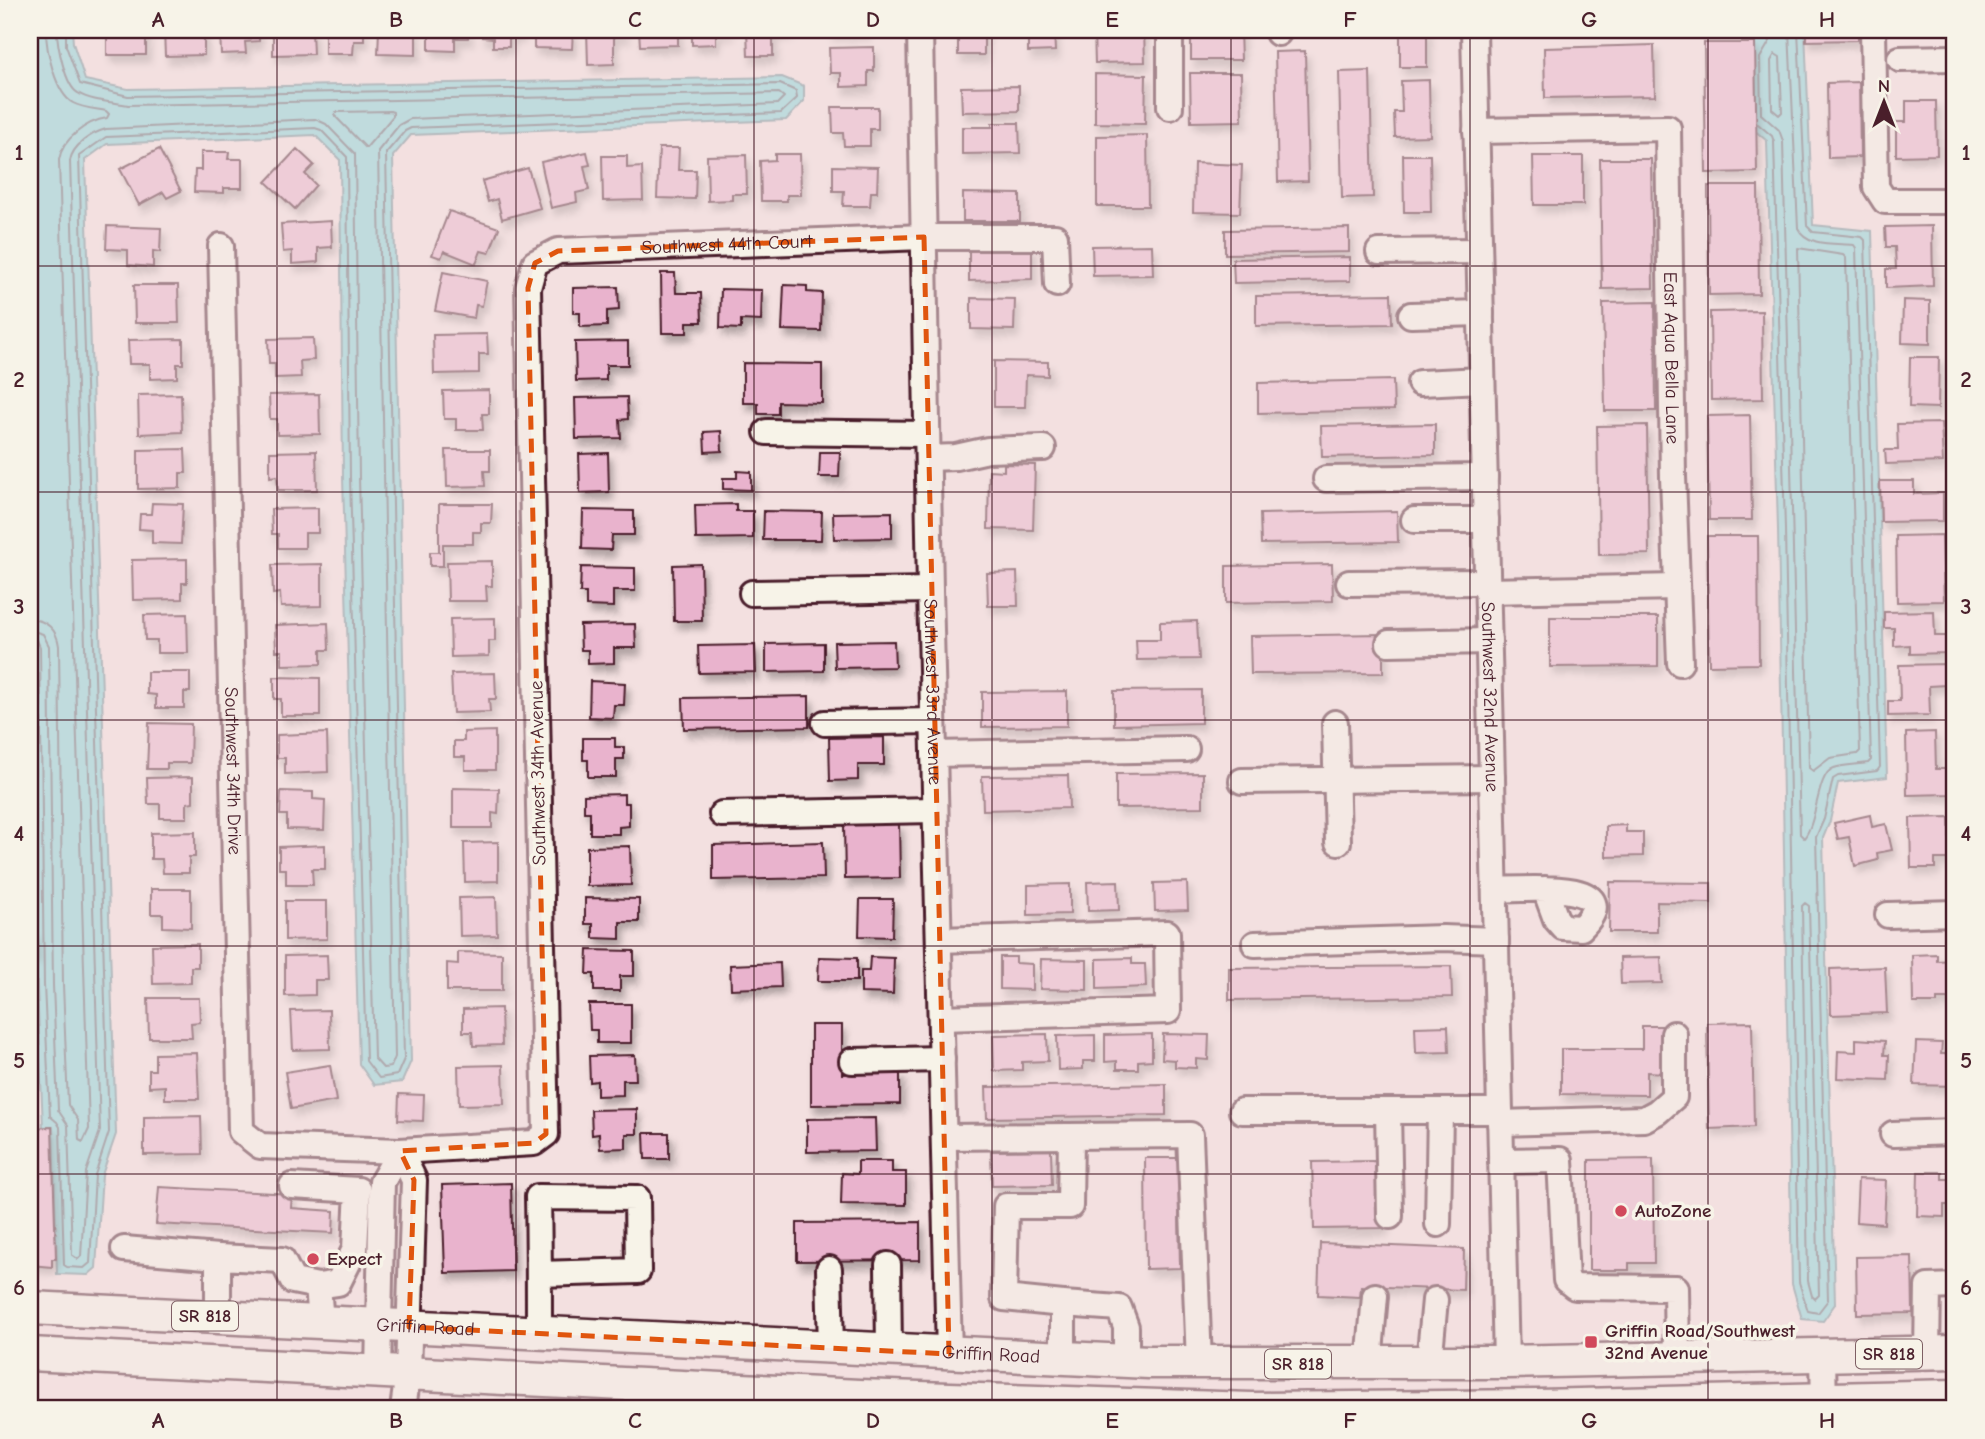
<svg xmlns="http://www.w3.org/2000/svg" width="1985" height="1439" viewBox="0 0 1985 1439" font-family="'Comic Neue',sans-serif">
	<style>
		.water { fill: #83d5da; stroke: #6c8c94; stroke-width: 2 }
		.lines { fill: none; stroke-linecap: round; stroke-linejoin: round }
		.shore { stroke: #616871; stroke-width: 2 }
		.building { fill: #e9b3cd; stroke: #4a1f2b; stroke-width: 2; filter: url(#shadow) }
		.minor-casing { stroke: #4a1f2b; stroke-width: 30 }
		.major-casing { stroke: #4a1f2b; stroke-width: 37 }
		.minor { stroke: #f7f3e8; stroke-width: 24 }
		.major { stroke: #f7f3e8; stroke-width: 32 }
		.marked { fill: none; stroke: #e0560e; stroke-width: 5; stroke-dasharray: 14 9; stroke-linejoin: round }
		.grid { fill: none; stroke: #4a1f2b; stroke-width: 2; stroke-opacity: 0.55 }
		.poi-dot { fill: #d1495b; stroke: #f7f3e8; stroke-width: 2.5 }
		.labels { text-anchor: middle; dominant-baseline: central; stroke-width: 7; stroke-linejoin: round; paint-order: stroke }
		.shield { fill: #f7f3e8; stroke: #7e5f64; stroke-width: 2 }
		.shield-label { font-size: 18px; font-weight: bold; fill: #4a1f2b }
		.street-label { font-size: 19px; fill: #4a1f2b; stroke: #f7f3e8 }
		.poi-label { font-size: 19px; font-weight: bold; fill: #4a1f2b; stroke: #f7f3e8; text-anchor: start }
		.neatline { fill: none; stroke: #4a1f2b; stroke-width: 2.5 }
		.grid-label { font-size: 23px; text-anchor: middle; font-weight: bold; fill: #4a1f2b }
	</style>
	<defs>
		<filter id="shadow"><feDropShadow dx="4" dy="7" stdDeviation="3.5" flood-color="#0004"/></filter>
	</defs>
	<rect width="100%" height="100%" fill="#f3e0e0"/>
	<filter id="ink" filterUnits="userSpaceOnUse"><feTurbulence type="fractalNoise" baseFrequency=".0143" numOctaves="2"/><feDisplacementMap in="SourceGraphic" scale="14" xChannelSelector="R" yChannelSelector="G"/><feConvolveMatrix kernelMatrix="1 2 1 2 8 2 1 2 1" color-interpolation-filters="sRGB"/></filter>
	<g filter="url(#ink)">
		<path class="water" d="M30,30H72L73,43L85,80L128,89L782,77L804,86V101L786,120L411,135L393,156L411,1061L402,1082L374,1085L359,1064L343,477L340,160L315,135L107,144L85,160L116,1134L102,1175L96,1268L88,1275L57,1274L53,1127H43L37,986L30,358Z
			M1755,30H1805L1813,225L1872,231L1887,777L1838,783L1830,821L1823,838L1835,1304L1823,1321L1802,1319L1792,1284L1778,529L1767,141L1746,123L1744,53L1755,36Z"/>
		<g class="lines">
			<path class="shore" d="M1771,30L1770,41L1760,58L1761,114L1779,130L1783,141L1800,834L1804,838C1818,822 1816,774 1834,768C1844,764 1857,765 1868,763L1871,760L1856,248L1854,245C1836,243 1807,247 1798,228L1789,30
				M1775,54L1780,57L1782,112L1779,115L1772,109L1771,61Z
				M390,111L393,112V116L366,148L334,115L337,112Z
				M1758,124L1772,136L1774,142L1785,529L1799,1282L1808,1311L1818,1313L1828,1300L1816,837L1824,819L1833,779L1838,776L1877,771L1880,767L1865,240L1862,237L1813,232L1807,226L1798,30
				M1798,248L1843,255L1846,258L1860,751L1857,754L1830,758L1813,771L1809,768Z
				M30,619C46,620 57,629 59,646L63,985L68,1105L78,1120L79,1140L83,1142L89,1129L59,160C62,139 87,121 107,118L109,114L106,111C96,109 82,108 73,103C55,93 46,49 46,30
				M30,630L43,634L49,646L53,985L58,1110L68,1125L72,1255L78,1259L81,1256L86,1172L100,1131L70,161C72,146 91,133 106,129L315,119L326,124L355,154L359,477L374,1058L383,1068L391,1067L395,1057L378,151L399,125L410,119L777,104L784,97L779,93L128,105C113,102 90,101 78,93C65,86 57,44 57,30
				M30,639L37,640L40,647L44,985L50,1116L57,1122L60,1127L64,1265L67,1267L84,1268L90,1263L95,1175L109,1132L79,156L106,137L315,128L321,130L347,157L350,477L366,1061L379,1078L397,1075L404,1059L386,153L405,131L411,128L781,113L797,98L796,91L780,84L128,96L80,84L66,46V30
				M1805,903L1809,906L1819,1295L1815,1299L1812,1296L1808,1281L1802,906Z"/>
		</g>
		<path class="building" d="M107,30H146V55H107Z
			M164,30H204V55L165,56Z
			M220,30H259V41L245,42L246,53L221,54Z
			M273,30H312L313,54L273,55Z
			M325,30H364V41H354L353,54H325Z
			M379,30H416V55L378,54Z
			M429,30H469L468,38H455V51L429,50Z
			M482,30H521L520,36H509V47H493V38L482,37Z
			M534,30H573L572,49L534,48Z
			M587,30H625L626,35H614V64L588,65Z
			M639,30H678V45L640,46Z
			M692,30H730V32L716,33V44L692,45Z
			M747,30H786L787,32L773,33V56H748Z
			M829,30H867V32L829,33Z
			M958,30H984V55H958Z
			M1028,30H1054L1055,51L1028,52Z
			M1094,30H1144L1145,62L1095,63Z
			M1191,30H1240L1241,60H1191Z
			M1400,30H1427V67H1400Z
			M1806,30H1858V40L1806,41Z
			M1704,43H1755L1757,172L1706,173Z
			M1654,45L1655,96L1545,98L1544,48Z
			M874,47V71H868V86L841,87V73H830L829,48Z
			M1305,51L1308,181L1278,182L1275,52Z
			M1370,71L1373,197L1342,198L1339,72Z
			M1190,73H1241L1242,121L1191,122Z
			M1095,74L1146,75L1145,124L1095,123Z
			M1429,80L1430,136L1395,137L1394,112H1402L1401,81Z
			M1859,82L1860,157L1828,158L1827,83Z
			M1019,86V111L962,112L961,87Z
			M1906,101H1936L1937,155L1896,156V122H1906Z
			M1948,104H1955V150H1949Z
			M832,107H878V129H870V146H844L843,133H833Z
			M992,123H1019L1020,153L962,154V127H992Z
			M1147,135L1148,206H1097V136Z
			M659,148H679L678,170H696L695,199L657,198Z
			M159,149L181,191L167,198L163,192L139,205L120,169Z
			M297,149L314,165L305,174L316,185L295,209L266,182Z
			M201,152H229L228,159H242V188H224V193L194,192L195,170H201Z
			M587,152L590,165L584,166L589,190L576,193L577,202L551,208L541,162Z
			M775,154H800L801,195H787V201H761L760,161L775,160Z
			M746,155L747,194H732V200L708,201L707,156Z
			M1403,155H1430L1431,212H1404Z
			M602,156H627V168L642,167L643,200L603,201Z
			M1533,156H1583V205H1534Z
			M1600,159H1651L1653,288L1602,289Z
			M1194,163L1242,165L1240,213L1193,212Z
			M833,166L878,167L877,192H871L870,206H843L844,191H833Z
			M528,168L540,208L502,219L497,199L488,202L482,181Z
			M1708,186H1758L1759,294L1709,295Z
			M963,193L1020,194V221H963Z
			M449,211L499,228L489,253L481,251L476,264L444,251L441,258L432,255Z
			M331,221L332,247L318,248V262L292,264V251L283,252L281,224Z
			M107,226L161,228L160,252L153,251V267L128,265V250L106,249Z
			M1932,226L1933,286L1886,288V269H1896L1895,247H1886L1885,227Z
			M1349,228V252L1225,254V230Z
			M1152,245L1153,275L1093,276L1092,246Z
			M1032,246V279L969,281V248Z
			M1350,257V281L1234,283L1233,259Z
			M443,272L487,281L482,306L476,305L474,318L435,311Z
			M661,273H675L676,293H701L702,322H687V333H662Z
			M134,285H178L179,323H135Z
			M784,285L807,286V292L822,293L821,331L782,330Z
			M618,287L619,310L607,311V326L580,327V313H573V288Z
			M721,289L762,290L761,321L741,320V329L720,328Z
			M1391,294L1392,324L1256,326V296Z
			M971,298L1015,299L1014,330L971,329Z
			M1903,300L1930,301V344L1902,343Z
			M1655,302L1656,411H1605L1603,303Z
			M1762,311L1763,399L1711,400L1710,312Z
			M487,334L488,354H479V373L434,374L433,335Z
			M313,338L314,360L300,361L301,377L275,378V364H269L268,339Z
			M183,339V364H177V378L150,379V364H129L128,340Z
			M628,341V365H606V380L576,381L575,342Z
			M1910,357H1939L1938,408L1909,407Z
			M994,361L1048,362V376L1026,375L1025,407H994Z
			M743,363L822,364V403L778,402V414H758V403H743Z
			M1393,380L1394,410L1258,413V383Z
			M489,390V414H482L483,430H456V419H444L443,391Z
			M181,394L182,432L139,434L138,395Z
			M319,394L320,434L277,435V419H270L269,395Z
			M627,397L628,419L620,420L621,438L576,439L575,398Z
			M1750,415L1752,520H1709L1707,416Z
			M1941,423L1943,462L1886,464L1885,450H1898L1897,424Z
			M1435,424V455L1322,457L1321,426Z
			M1647,425L1649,554L1599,555L1597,426Z
			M721,431L722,451L705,452L704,432Z
			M185,449L186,473H180V488L138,489V450Z
			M446,450H490V471H484L485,486L447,487Z
			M316,451L317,490H278L277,476L270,477V452Z
			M820,452H840L839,477H819Z
			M608,453L609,492L580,493L579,454Z
			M1004,464L1035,465L1033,530L988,529L989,470L1004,471Z
			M737,471L751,472V490L723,489V478H737Z
			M1880,481H1914V494L1943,493V521L1881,522Z
			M152,503L183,504L181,544L152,543V530L139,529L140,514H151Z
			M439,504H492L491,523H481V532H473V544H443V566H430V552H439Z
			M736,504V511H753V538L696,539L695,505Z
			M318,508V533H305V548H278V534H272L271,509Z
			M583,510L634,511V535H612L611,550L582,549Z
			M764,511L822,512L821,540H763Z
			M1397,511L1398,542L1261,544L1260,514Z
			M892,512V538L834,539L833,513Z
			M1942,535L1944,601L1897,602L1896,536Z
			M1707,536H1758L1759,664L1709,665Z
			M187,559V583H182V599L133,600L132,560Z
			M492,561V586H486L487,601H448L447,562Z
			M322,564V606L281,607L280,593L273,594L272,565Z
			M701,564L702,621H674L673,565Z
			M1332,564L1333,601L1226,603V566Z
			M581,567L635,568V591H613V607L586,606V593H580Z
			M1017,572L1018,606H988L987,573Z
			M1934,611L1935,636H1946L1947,653L1910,654V645L1894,646V628H1884V612Z
			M187,614L188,653H157V640H145L144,615Z
			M1550,617H1658V666L1550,667Z
			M495,618V641H489V656L451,657L450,619Z
			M1197,621L1199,659L1137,660L1136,640H1160V622Z
			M328,623L329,650H321V664L282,665V651H276L275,625Z
			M635,624L636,648H614V663L588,664V650H581L580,625Z
			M1383,634V673L1251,674L1250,636Z
			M894,641L895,667L835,668L834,642Z
			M824,643V671L766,672V644Z
			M755,645L756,672L699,673L698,646Z
			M1946,664V685L1929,686L1930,715L1888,716V701H1900L1899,665Z
			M147,672H190V692H184V708H156V695L147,694Z
			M495,673L496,699H489L490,712L453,713L451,674Z
			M274,677L320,678V716H281V699H274Z
			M590,681L625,683L624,705H614L613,718L589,717Z
			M1201,690V723L1114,725V691Z
			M1067,691V726L982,727V692Z
			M809,696V727L684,729L683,698Z
			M149,723L191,724L190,763H167V769H147Z
			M495,731V770H465V757H454V741H464V732Z
			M1935,732L1936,769H1950V794L1907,795L1906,733Z
			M327,733L328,772L285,774V758H277V735Z
			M884,737V765H858V780L830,781L829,738Z
			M583,738H615V747H624V759H616V777H588V760H583Z
			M1203,773V807L1116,808V774Z
			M1068,775L1069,808L983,810L982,776Z
			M193,777V802L187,803V818H160V804H148L147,778Z
			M453,788L499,789L498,814L492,813V828H453Z
			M281,791L313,792V799L325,800L324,830L287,829V815H280Z
			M624,794V803H629V826L619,827V834H590V812H584V795Z
			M1870,815L1872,827L1886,824L1892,850L1877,853L1878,860L1855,866L1849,837L1838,839L1834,823Z
			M1949,817L1950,859H1935V868H1911L1910,818Z
			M899,824L900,878L845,879L844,825Z
			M1626,825V832H1643V856L1606,857V826Z
			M195,832V857H189V873H163L162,859H151V833Z
			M498,842V881L465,882L464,843Z
			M823,842L824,878L713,880V845Z
			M325,845V869H312L313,885H286V869H279V847Z
			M630,846L631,885L587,886V847Z
			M1118,881L1119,910L1088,911L1087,882Z
			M1187,882L1188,910L1155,911L1154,883Z
			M1610,882L1711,883V903L1657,902V932H1609Z
			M1070,884V914L1028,915V885Z
			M151,889H191V928L163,927V914H151Z
			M496,897L497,935L460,936L459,898Z
			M585,898L639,899V922H620V939L593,938V924H585Z
			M860,899H893L892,937L859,936Z
			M285,901H327V939L285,940Z
			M30,932H35L36,956H30Z
			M198,944V967H191V983L153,984L152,945Z
			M588,950L634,951V976H620V991H594V974H587Z
			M458,952L502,953V991H447V963L458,964Z
			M1937,954V961L1953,960L1954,999H1937V1003H1913L1912,955Z
			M327,955L328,980H315V995L285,996V956Z
			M819,957L857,958V981H818Z
			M870,957L894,958L893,994L861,993V971H869Z
			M1000,957H1016V963L1032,964V990L1000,989Z
			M1661,957L1662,983L1621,984L1620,958Z
			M1132,958V964H1145L1146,987L1097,989V959Z
			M1041,959L1087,960V990L1040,989Z
			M780,963L781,987L731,989L730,965Z
			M1451,966L1452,997L1229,1000V968Z
			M1885,967L1887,1013L1831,1015L1830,969Z
			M148,998H199L200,1022L191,1023L192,1038H149Z
			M589,1004H631V1043H597V1030H590Z
			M501,1008L502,1045L473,1046L472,1032H463V1009Z
			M329,1010L330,1049L293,1050L291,1011Z
			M1752,1022L1754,1127L1709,1129L1707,1023Z
			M811,1025H842V1074L900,1073V1104L811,1105Z
			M1448,1026L1449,1052L1416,1053L1415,1027Z
			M1642,1026H1668L1667,1073L1647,1072V1095L1561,1094V1049H1642Z
			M1047,1034L1048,1061L1022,1062V1070L994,1071L993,1035Z
			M1152,1034V1060L1138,1061V1069H1117V1061L1105,1062V1035Z
			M1163,1034L1209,1035L1208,1060L1196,1059V1068L1175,1067V1060L1162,1059Z
			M1095,1035V1061H1083V1069L1058,1070L1057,1036Z
			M1856,1039L1885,1041L1884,1055H1889L1888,1080L1837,1078L1838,1051L1856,1052Z
			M1916,1042L1942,1043L1941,1054H1955V1086L1914,1085Z
			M197,1053L199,1099H165V1086L149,1087V1070H155V1054Z
			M635,1055L636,1080H623V1095L597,1096V1081L590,1082L589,1056Z
			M330,1065L336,1101L291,1109L285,1072Z
			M503,1065L504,1104L459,1105L458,1066Z
			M1166,1084V1115L987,1118L986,1087Z
			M399,1094L424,1095L423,1121L398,1120Z
			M637,1109V1134H626V1148L600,1149L599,1134L592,1135L591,1110Z
			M201,1116L202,1154L144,1155V1117Z
			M875,1118L876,1151L807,1152V1119Z
			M52,1127L56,1259H52V1267L30,1265V1128Z
			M644,1133H669V1159H645Z
			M1051,1150L1052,1185L992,1186L991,1151Z
			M1145,1158H1178L1180,1268L1146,1269Z
			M1653,1159L1654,1263H1629V1270H1589V1160Z
			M858,1161H892V1172H906V1205L841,1204L842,1173L858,1174Z
			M1375,1161L1376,1180H1383L1384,1228L1314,1229L1312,1162Z
			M1918,1172H1942V1179H1955V1205H1944V1217L1917,1216Z
			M1858,1179L1886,1180L1884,1224L1856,1222Z
			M511,1183L513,1271L445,1273L442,1185Z
			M159,1187L292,1194L291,1208L334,1211L333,1233L156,1224Z
			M920,1222V1260L797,1261V1223Z
			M1320,1243L1464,1249L1463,1290L1361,1286L1360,1297L1318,1295Z
			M1912,1256L1913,1313L1857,1314L1856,1257Z"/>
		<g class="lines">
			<g class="minor-casing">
				<g id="minor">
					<path id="s1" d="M920,30L930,590L949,1354"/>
					<path d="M1170,30V107"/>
					<path d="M1277,30L1278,33"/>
					<path id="s2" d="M1474,30L1506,1362"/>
					<path d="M1873,30L1876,187L1885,201H1955"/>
					<path d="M1900,59L1955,58"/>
					<path id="s3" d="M1476,131L1668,128L1673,477L1680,663"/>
					<path id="s4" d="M221,246L241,1131L260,1146L400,1151L534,1143L546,1134L528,288L535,263L558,251L924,237H1055L1057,284"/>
					<path d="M1379,252L1479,251"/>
					<path d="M1411,315L1481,313"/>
					<path d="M1420,383L1482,380"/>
					<path d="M767,432L927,434"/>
					<path d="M928,458L956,457L988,450L1043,448"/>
					<path d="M1326,479L1485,477"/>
					<path d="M1414,520H1486"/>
					<path d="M1349,583L1487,582"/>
					<path d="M1488,591L1676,587"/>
					<path d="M752,593L930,590"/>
					<path d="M1389,643L1489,641"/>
					<path d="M825,723L933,721"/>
					<path d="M1335,723L1338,842"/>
					<path d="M934,754L1186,749"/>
					<path d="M1242,781L1492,778"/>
					<path d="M722,814L935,810"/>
					<path d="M1495,890C1516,890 1632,878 1581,928L1563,927L1556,919L1545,889"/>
					<path d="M1888,915L1955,913"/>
					<path d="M939,940L1167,933L1168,1011L941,1018"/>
					<path d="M1255,944L1443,938L1496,940"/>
					<path d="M852,1061L942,1059"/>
					<path d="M1242,1111H1500"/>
					<path d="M1388,1111L1390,1216"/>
					<path d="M1500,1123L1644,1119L1657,1112L1674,1097V1034"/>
					<path d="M1893,1134L1955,1132"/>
					<path d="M944,1137L1190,1135L1199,1363"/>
					<path d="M400,1151L414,1180L408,1373L403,1409"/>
					<path d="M1501,1161L1560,1160L1566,1280L1575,1287L1676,1288L1677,1359"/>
					<path d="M292,1186L358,1190L355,1249L338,1283L318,1286"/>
					<path d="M1438,1224L1440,1111"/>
					<path d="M124,1249L218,1257"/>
					<path d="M888,1265L889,1351"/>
					<path d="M829,1269L831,1348"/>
					<path d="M539,1274L638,1271L637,1198L538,1197C539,1242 539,1288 539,1333"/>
					<path d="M1063,1304L1119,1308L1126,1327V1361"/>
					<path d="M218,1317V1257L282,1260L293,1281L318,1286L321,1322"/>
					<path d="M1927,1353L1928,1287L1955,1286"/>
					<path d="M1823,1355L1824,1409"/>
					<path d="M1063,1360V1304L1004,1298L1006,1206H1070L1071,1136"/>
					<path d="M1369,1363L1375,1296"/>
					<path d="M1429,1363L1435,1300"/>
					<path d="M378,1372L382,1182L400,1151"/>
				</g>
			</g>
			<g class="major-casing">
				<g id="major">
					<path id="s5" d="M30,1308L1149,1362H1506L1955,1352"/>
					<path d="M30,1354L859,1396L1251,1409L1538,1406L1955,1396"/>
				</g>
			</g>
			<use href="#minor" class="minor"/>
			<use href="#major" class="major"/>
		</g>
	</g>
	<path d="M0 0H1985V1439H0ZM924,237L949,1354L409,1327L414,1180L400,1151L534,1143L546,1134L528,288L535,263L558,251Z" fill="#f3e0e0" fill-opacity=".55" fill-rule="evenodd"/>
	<path class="marked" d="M924,237L949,1354L409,1327L414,1180L400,1151L534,1143L546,1134L528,288L535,263L558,251Z"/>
	<path class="grid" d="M277,30V1409M516,30V1409M754,30V1409M992,30V1409M1231,30V1409M1470,30V1409M1708,30V1409M30,266H1955M30,492H1955M30,720H1955M30,946H1955M30,1174H1955"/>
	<g class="poi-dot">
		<circle cx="1621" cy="1211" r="7"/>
		<circle cx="313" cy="1259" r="7"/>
		<rect x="1584" y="1335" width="14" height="14" rx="3.5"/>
	</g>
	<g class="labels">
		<g class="shield">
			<rect x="172" y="1301.5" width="66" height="29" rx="5"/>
			<rect x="1856" y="1339.5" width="66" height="29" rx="5"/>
			<rect x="1265" y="1349.5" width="66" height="29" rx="5"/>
		</g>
		<g class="shield-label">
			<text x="205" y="1316">SR 818</text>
			<text x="1889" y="1354">SR 818</text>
			<text x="1298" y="1364">SR 818</text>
		</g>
		<g class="street-label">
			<text stroke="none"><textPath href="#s4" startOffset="2266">Southwest 44th Court</textPath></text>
			<text stroke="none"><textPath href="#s3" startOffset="422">East Aqua Bella Lane</textPath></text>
			<text stroke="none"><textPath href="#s1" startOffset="662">Southwest 33rd Avenue</textPath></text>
			<text stroke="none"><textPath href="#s2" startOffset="667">Southwest 32nd Avenue</textPath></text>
			<text stroke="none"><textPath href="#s4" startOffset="525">Southwest 34th Drive</textPath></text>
			<text transform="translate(538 773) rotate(-91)">Southwest 34th Avenue</text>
			<text stroke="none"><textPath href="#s5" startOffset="396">Griffin Road</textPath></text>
			<text stroke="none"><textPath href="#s5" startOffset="962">Griffin Road</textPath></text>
		</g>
		<g class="poi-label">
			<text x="1635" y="1211">AutoZone</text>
			<text x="327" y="1259">Expect</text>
			<text x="1605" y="1331">Griffin Road/Southwest<tspan x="1605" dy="22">32nd Avenue</tspan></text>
		</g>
	</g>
	<rect width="1985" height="1439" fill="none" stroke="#f7f3e8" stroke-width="77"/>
	<g transform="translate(1884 102)" stroke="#f7f3e8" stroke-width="5" paint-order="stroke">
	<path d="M0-5L12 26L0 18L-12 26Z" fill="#4a1f2b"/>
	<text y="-10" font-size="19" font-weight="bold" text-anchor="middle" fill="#4a1f2b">N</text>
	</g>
	<rect x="38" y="38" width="1908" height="1362" class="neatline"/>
	<g class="grid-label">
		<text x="158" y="27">A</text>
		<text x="396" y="27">B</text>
		<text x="635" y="27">C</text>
		<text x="873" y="27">D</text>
		<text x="1112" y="27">E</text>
		<text x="1350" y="27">F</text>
		<text x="1589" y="27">G</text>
		<text x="1827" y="27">H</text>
		<text x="19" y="160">1</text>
		<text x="1966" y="160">1</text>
		<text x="19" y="387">2</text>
		<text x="1966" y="387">2</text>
		<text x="19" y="614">3</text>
		<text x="1966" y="614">3</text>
		<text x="19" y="841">4</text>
		<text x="1966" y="841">4</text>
		<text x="19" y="1068">5</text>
		<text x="1966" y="1068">5</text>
		<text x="19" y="1295">6</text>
		<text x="1966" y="1295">6</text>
		<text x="158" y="1428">A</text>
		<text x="396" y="1428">B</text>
		<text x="635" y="1428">C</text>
		<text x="873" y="1428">D</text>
		<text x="1112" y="1428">E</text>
		<text x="1350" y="1428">F</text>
		<text x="1589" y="1428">G</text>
		<text x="1827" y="1428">H</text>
	</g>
</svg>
